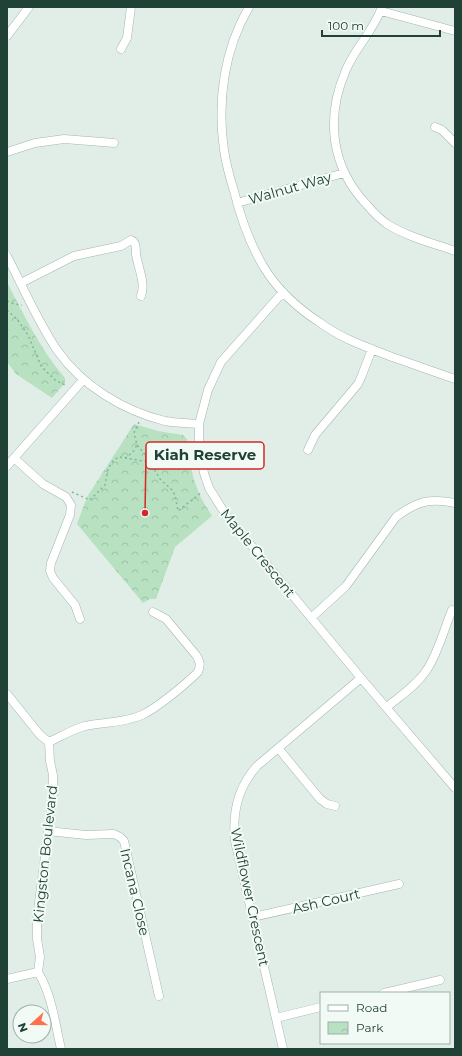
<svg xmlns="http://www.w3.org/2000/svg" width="462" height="1056" viewBox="0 0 462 1056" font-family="Montserrat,sans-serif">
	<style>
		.park { fill: url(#park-crowns) }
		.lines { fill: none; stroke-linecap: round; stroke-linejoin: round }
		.minor-casing { stroke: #a3b7ae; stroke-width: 9 }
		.path { stroke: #7eb5a1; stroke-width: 1.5; stroke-dasharray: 2 3; stroke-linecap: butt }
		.minor { stroke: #fff; stroke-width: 8 }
		.labels { text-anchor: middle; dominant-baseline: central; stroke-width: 4; stroke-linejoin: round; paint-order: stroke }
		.street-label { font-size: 14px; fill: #1f4136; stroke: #f2faf6 }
		.leader { fill: none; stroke: #d62828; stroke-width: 1.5 }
		.callout-dot { fill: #d62828; stroke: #f2faf6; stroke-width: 1.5 }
		.callout { fill: #f2faf6; stroke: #d62828; stroke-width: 1.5 }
		.callout-label { font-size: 15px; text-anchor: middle; font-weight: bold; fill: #1f4136 }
	</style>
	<defs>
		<pattern id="park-crowns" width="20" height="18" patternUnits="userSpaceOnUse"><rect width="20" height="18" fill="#b8e1c1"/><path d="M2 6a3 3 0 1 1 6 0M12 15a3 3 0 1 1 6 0" fill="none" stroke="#9ec2a6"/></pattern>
	</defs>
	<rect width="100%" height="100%" fill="#e1eee7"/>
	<path class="park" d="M7,282C24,315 40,349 65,378V383L52,398L16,374L7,362Z
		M134,424L158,431L183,435L187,439L189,458L194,480L201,498L212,516L175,547L156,599H150L143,603L77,524L87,497Z"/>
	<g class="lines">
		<g class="minor-casing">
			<path id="minor" d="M249,7C224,50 217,101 224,150C226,164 230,178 234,191C241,219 250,245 265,269C278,290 299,309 319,322C342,339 366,347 392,357C413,364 434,372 455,379
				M382,7C374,30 355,48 346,70C325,118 331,167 367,205C373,212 380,219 387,224C408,237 432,243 455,251
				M381,11L455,31
				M7,36L29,7
				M121,49L127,38L131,7
				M435,127L442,130L455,143
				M7,152L35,143L64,139L114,143
				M237,203L344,173
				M7,256C23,287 38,322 57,350C82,386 124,411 165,421C176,423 188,423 199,424
				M21,283L74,256L121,246L131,240C133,241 134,241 135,244C136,247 136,251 136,254C138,268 146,283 141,296
				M283,292L221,362L208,390L199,424V448L204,473L209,488L226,515L361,678L455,788
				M308,450L315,435L358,384L362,375L372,349
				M14,458L43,484L66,497L71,505L70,515L51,563L50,571L53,578L75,605L80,619
				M7,466L83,380
				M311,618L346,586L396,517C417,501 430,498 455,503
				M7,694L40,735L49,742L50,761L53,775V794L37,918V939L40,957L38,972C52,995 55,1023 61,1049
				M387,707C400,696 416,686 426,671C438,654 444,629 452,610
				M49,742C60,737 73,729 85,726C104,722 124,723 142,715C157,708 186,684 198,672C201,665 200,661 196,655L166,619L153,612
				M278,748L320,799L327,804L335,806
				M48,831L86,835L114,834L120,837L124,841L159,996
				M253,917L399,884
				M7,979L38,972
				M384,993L440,980
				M276,1018L321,1007
				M283,1049L235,841C232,813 238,787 257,766L361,678"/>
		</g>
		<path class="path" d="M7,301L14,304L22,305
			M7,310L17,319L28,335L41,366L55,380L67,386
			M139,422L134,433L137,445L147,457L160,479L171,489L175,495L178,511L202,492
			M125,458L133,452L137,445
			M72,492L90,500L105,485L108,469L112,462L118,457L150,462"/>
		<use href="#minor" class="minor"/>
	</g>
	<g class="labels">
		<g class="street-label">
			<text transform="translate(290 188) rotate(-16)">Walnut Way</text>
			<text transform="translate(258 553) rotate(51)">Maple Crescent</text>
			<text transform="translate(45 854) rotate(-84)">Kingston Boulevard</text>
			<text transform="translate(135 892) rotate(77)">Incana Close</text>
			<text transform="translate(250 897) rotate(78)">Wildflower Crescent</text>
			<text transform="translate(326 901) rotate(-13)">Ash Court</text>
		</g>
	</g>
	<path class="leader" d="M145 513L146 455"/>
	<circle class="callout-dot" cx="145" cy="513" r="4"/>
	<rect class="callout" x="146" y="442" width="118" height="27" rx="4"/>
	<g class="callout-label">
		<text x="205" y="460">Kiah Reserve</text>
	</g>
	<rect width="462" height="1056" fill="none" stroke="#1f4136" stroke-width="16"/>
	<rect x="320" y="992" width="130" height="52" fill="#f2faf6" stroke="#9eb0a9"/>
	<rect x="328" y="1005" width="20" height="6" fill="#ffffff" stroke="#9eb0a9"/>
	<text x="356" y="1012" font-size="12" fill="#1f4136">Road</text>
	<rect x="328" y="1022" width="20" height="12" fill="url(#park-crowns)" stroke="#9eb0a9"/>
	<text x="356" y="1032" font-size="12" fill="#1f4136">Park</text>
	<g transform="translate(32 1024) rotate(249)"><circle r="19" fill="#f2faf6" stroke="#9eb0a9"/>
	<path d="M0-3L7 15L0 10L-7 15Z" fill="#ff704e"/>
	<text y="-6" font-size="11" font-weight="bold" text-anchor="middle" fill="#1f4136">N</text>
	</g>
	<path d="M322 30v6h118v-6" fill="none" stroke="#1f4136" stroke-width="2"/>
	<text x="328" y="30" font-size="12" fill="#1f4136" stroke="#f2faf6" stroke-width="3" paint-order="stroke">100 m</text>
</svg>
